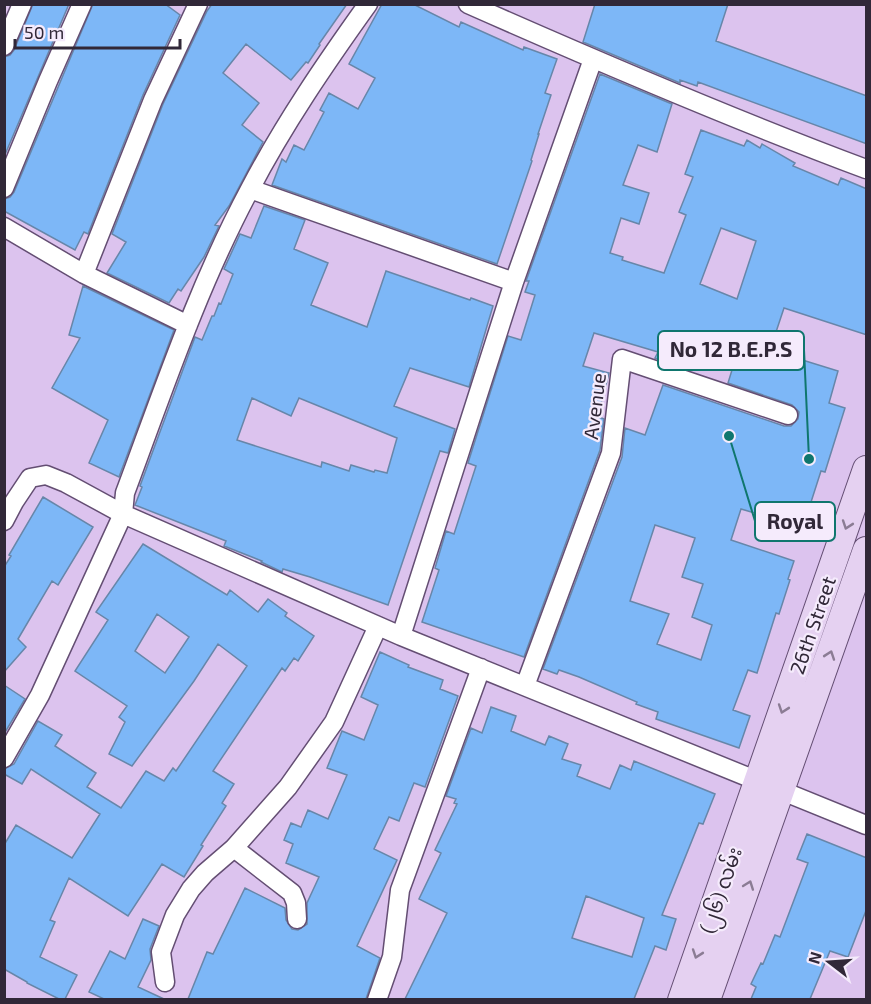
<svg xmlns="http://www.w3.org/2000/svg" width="871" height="1004" viewBox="0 0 871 1004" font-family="'Exo 2','Noto Sans Myanmar',sans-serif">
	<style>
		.building { fill: #7db7f7; stroke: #6786a9; stroke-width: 1.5; fill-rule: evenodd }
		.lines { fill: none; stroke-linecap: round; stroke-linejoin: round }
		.minor-casing { stroke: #644e73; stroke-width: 21 }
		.secondary-casing { stroke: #644e73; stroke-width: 28 }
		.minor { stroke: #fff; stroke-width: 18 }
		.secondary { stroke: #e5d1f1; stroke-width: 26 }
		.oneway { stroke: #8b7c94 }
		.labels { text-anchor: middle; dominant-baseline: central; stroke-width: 4.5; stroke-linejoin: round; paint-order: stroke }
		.street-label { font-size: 20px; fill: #312838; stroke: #f5ebfc }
		.leader { fill: none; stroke: #0f766e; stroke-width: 2 }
		.callout-dot { fill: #0f766e; stroke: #f5ebfc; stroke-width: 2 }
		.callout { fill: #f5ebfc; stroke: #0f766e; stroke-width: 2 }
		.callout-label { font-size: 21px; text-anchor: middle; font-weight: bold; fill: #312838 }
	</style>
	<rect width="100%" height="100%" fill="#dcc3ee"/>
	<path class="building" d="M33,4H69L4,157V57L10,55L14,50Z
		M93,4H165L180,15L143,95L88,234L84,232L75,250L4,211V199L10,197L14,192Z
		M212,4H347L319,44L320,45L308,63L306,62L291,80L246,44L223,73L259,103L242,125L263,142L229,206L215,225L219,226L204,257L181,291L178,289L169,303L107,273L126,242L112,234L163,104L207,11Z
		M382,4H413L459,27L461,22L523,50L524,47L557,59L545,93L551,95L538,134H539L531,160L532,161L497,264L272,185L282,159L286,162L294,145L304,150L324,112L320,110L329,93L358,109L375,78L349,64Z
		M595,4H728L716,41L867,96V144L698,82L697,86L680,80V83L583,42Z
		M600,74L672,104L657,152L638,145L623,185L649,193L639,224L621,218L610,253L623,257L622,260L664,273L686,215L679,212L693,177L685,174L701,130L744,146L747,140L760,148L762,144L795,163L793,166L838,185L841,178L867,189V335L784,308L770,350L838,371L829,403L845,408L825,472L821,471L803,527L741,509L731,540L794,561L788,579L790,580L779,614L776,613L757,673L748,670L733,710L750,716L739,748L656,719L658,712L636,704L637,702L579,677L559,670L557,674L543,669L622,457L625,428L645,435L663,385L784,426H791L798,419L799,412L792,405L728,383L736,357L685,339L676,365L655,358L658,352L594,333L583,366L609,373L601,404L603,405L599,417L604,419L600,450L524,657L422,622L439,570L435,568L446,531L454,534L476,466L468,463L508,336L521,340L535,295L525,292L529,281H526ZM721,228L756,241L737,299L700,284ZM655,525L695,538L682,577L703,584L692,617L712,625L701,660L657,644L669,614L630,601Z
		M264,206L305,220L294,249L328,263L311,305L367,327L386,271L470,300L471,298L493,306L469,387L410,368L394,406L455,429L448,453L440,451L388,605L310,577L283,569L282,572L261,562L262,561L224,546L226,541L135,505L142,487L140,486L195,337L202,340L212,316H214L219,303L221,304L233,274L224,269L240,234L251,238ZM252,398L291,416L299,398L397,438L387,473L375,470L374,472L351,465L349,471L322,462L321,467L237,440Z
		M83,286L174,330L119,477L89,463L108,420L52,388L80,338L69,335Z
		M43,497L93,527L58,585L52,581L18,639L26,647L4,672V567L11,556L9,555Z
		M143,544L227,595L230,590L258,612L268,599L287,613L285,616L314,636L298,661L294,658L285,671L282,668L213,771L234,784L222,803L226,806L201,845L203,846L184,877L162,864L128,916L69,878L50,920L55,922L40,957L77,975L65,999H59L27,983V982L4,969V845L16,825L72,858L100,814L31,769L22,784L4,774V769L14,764L38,721L62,735L55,746L96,773L87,787L121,808L146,771L164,781L173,768L176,771L247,666L218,644L194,681L132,766L109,754L125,722L119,717L127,706L75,671L108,620L96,612ZM157,614L189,637L165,673L135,651Z
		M380,652L409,665L408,667L443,680L440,689L458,696L425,787L414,783L399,821L389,817L374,849L397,860L357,946L380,958L366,999H188L207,952L213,954L245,888L285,908L286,920L292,929L298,930L307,924V903L319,877L286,863L293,844L284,840L291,823L301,827L308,810L328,819L347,775L327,768L342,731L364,740L378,705L361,697Z
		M4,685L25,699L4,734Z
		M491,707L516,716L511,731L545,745L549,736L568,744L562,759L581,765L577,776L610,789L620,765L631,770L634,761L715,794L703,824L699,823L662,915L676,919L666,950L655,946L634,999H405L447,913L419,899L441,853L435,850L457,804L454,803L456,799L446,796L471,728L482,733ZM586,896L644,918L632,957L572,938Z
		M807,834L867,858V908L848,957L830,951L810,999H751L756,987L751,984L761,963L763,964L775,935L780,937L808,863L797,859Z
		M143,919L159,926L150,949L151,960L138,987L164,999H104L89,992L110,951L125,959Z"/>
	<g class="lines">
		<g class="minor-casing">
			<path id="minor" d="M368,4C325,64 284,124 250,189C198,286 163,391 125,493L123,514L401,636L866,825
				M468,4C599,62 732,119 866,169
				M4,46L22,4
				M4,188L48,81L82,4
				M250,189L514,282
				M4,227L84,274L188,325
				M84,274L153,100L198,4
				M4,521L14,502L30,478L46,475L66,483L123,514L40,695L4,758
				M401,636L514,282L593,59
				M525,686L611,453L622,359L788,415
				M234,848L292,893L296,903L297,919
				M165,982L161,952L175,915L191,889L205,873L234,848L288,787L334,722L378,626
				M377,1000L392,957L400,890L481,668"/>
		</g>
		<g class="secondary-casing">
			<path id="secondary" d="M681,1000L866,469
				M707,1000L866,550"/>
		</g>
		<use href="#minor" class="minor"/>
		<use href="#secondary" class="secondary"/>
	</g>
	<defs><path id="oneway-chevron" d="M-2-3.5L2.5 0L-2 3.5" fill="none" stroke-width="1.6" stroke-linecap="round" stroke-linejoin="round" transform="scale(1.5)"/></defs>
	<g class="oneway">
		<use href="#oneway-chevron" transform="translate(847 525) rotate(109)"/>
		<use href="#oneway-chevron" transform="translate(830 655) rotate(-71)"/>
		<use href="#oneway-chevron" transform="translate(783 709) rotate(109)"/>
		<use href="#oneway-chevron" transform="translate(749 885) rotate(-70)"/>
		<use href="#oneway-chevron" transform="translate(697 954) rotate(109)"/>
	</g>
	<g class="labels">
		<g class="street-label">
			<text transform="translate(594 406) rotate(-83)">Avenue</text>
			<text transform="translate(812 625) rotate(-71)">26th Street</text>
			<text transform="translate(720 890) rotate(-71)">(၂၆) လမ်း</text>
		</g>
	</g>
	<path class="leader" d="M809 459L804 350M729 436L755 521"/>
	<g class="callout-dot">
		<circle cx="809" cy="459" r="6"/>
		<circle cx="729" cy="436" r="6"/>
	</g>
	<g class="callout">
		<rect x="658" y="331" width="146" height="39" rx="6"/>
		<rect x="755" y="502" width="80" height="39" rx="6"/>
	</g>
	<g class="callout-label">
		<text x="731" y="357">No 12 B.E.P.S</text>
		<text x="795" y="529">Royal</text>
	</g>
	<rect width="871" height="1004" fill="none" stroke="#312838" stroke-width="12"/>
	<g transform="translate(829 962) rotate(287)" stroke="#f5ebfc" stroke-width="4.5" paint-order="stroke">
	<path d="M0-4.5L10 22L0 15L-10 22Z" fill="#312838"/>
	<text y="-9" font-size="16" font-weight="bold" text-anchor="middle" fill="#312838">N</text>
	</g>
	<path d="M15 39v9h165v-9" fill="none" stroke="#312838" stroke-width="3"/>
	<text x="24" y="39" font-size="18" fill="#312838" stroke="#f5ebfc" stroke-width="4.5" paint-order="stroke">50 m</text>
</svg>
